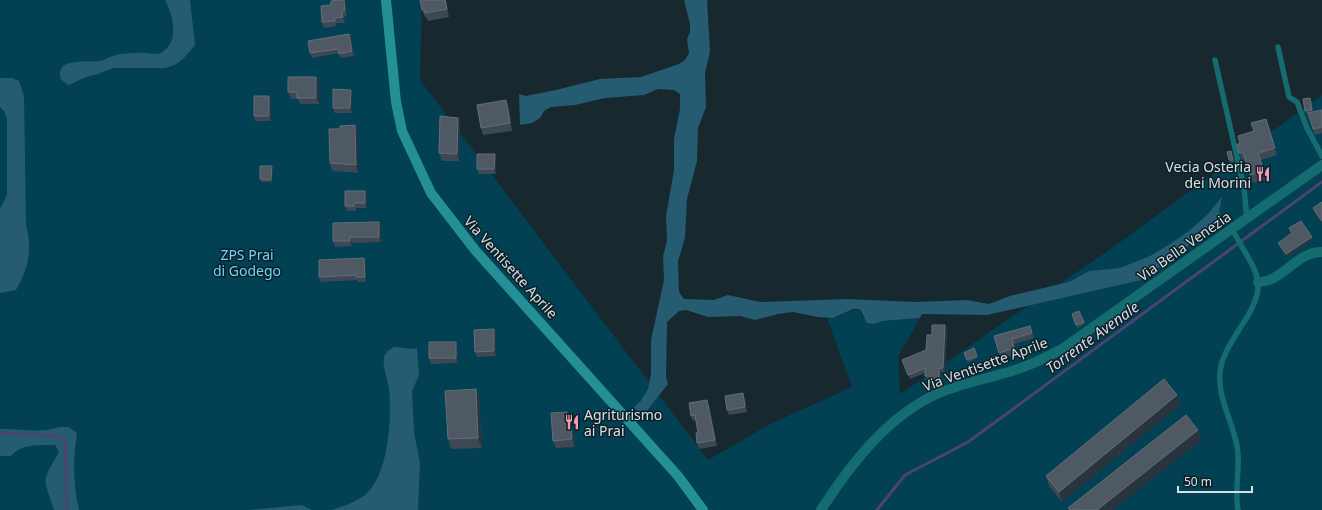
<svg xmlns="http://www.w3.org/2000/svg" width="1322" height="510" viewBox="0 0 1322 510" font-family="'Noto Sans',sans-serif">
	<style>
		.green { fill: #024053 }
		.forest { fill: #255c71 }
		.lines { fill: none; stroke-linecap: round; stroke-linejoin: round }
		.stream { stroke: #4b4371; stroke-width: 3 }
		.service { stroke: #156c70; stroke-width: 5.5 }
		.minor { stroke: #156c70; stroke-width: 10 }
		.secondary { stroke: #249095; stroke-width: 10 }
		.wall { fill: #3e4855 }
		.shaded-wall { fill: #28353f }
		.building { fill: #4f5964; stroke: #646e78 }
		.labels { text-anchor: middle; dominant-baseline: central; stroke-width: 3; stroke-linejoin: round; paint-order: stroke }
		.poi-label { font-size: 14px; fill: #d6e0e5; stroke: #0e1f25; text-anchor: end }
		.street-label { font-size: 14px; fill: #d6e0e5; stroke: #0e1f25 }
		.park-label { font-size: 14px; fill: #6dd5ff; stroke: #0e1f25 }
		.water-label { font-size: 15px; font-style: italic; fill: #d6d8ed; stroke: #0e1f25 }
	</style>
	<rect width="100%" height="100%" fill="#17282f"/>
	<path class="green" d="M0,0H422L420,80L708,460L770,424L852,387L827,318C839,319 848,309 860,309L862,317L882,321L920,318L898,357L900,394L1116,245L1322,95V510H0Z"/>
	<path class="forest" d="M165,0H190L195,45C186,56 180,65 165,68H113L98,74L86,77L69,85C65,83 60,80 60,75C59,57 88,63 99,61C104,61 108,57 113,56C121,53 131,53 140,53C148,52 157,57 164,51C179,39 173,14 165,0Z
		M684,0H707L710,51L705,74L706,107L698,128L697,161L687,199L685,238L678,261L679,292L684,299L714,300L728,295L760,302L846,299L916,302L967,300L989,304L1010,296L1069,282L1089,271L1120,268L1150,256L1170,244L1190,230L1208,214L1222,197L1219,212L1223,221L1141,280L987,315L922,314L920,318L882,321L874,324L867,323L860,309H853L833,318L818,317L793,312L778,314L755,320L740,316L708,317L686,310L679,311L667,322L666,377L668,384L642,417L634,407L640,402L648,389L651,374V340L664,280L663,256L667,241L666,216L674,170V139L680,109V94L674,90L658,89L644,95L605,98L575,105L551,107L544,111L540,118L532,123L520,125L519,94L526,96L556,90L600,79L641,77L679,64L685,60L689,53L687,39L690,32V24Z
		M0,78H12L19,81L24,96L26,225C33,250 28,269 16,290L0,293V209L7,195V119L4,111L0,107Z
		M394,347C402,347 409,350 417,348L419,375L412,391L414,432L420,463L418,510H331C342,507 359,501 367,493C389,472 392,416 389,388C388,380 382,365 384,358C385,352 389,350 394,347Z
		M59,427H69L77,433C73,459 73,484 79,510H54C43,477 41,483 59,452L55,445C40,445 21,443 11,456H0V429C19,428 40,434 59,427Z
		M302,505L312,510H248Z"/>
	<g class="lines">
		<path class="stream" d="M0,433L58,436L65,439L67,510
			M877,510L905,475L968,442L1322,182"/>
		<path class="service" d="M1278,47L1289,97L1297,102L1307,128L1322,156
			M1215,60L1244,188L1247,219
			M1232,229C1255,273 1273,281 1240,328C1233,340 1224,352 1221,366C1215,394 1232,419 1237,446C1241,467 1234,489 1238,510"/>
		<path class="minor" d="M1258,282C1283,282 1297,251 1322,252
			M821,510C850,465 888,415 939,393C963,383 990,378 1015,370C1031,365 1047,357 1062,349L1322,165"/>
		<path class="secondary" d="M386,0L396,102L402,131L431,193L475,250L678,476L703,510"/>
	</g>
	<path class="wall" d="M420,0H446L449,17L428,21L426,17H425L422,10Z
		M346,4L347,16H344L345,23H336V26L324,28L322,22Z
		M349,34L351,38L354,56L340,58L339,53L312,58L310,53Z
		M316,77L319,83V104H300L298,99H291L288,92Z
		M352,95V113H335L333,108Z
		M506,100L509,108L512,131L483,135L481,128Z
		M1311,100L1313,112L1322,110V133L1315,135L1308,113H1311L1306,114L1305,111Z
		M271,102V121H255L254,116Z
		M1266,119L1277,155L1261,160L1266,179L1253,183L1246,160L1242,161L1239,153L1240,144L1254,131Z
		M355,125L358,133V173L332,171L330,163L340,129Z
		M460,126L459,161H442L439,153Z
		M1231,151L1234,162L1230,163L1229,160Z
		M495,154L496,159V174H479L477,169Z
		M273,169L272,182H261L260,179Z
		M365,191L367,196V208H356V211H347L345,206Z
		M1322,202V223L1315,213L1313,208Z
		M379,222L381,227V242L352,243V246L335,247L333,241Z
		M1289,228L1312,237L1313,240L1287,257L1279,245L1278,243L1292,234Z
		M366,263V282H358L357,280L321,282L319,277Z
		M1079,311L1085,324L1077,328L1072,314Z
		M945,325L947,329L945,372H941L940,386H932L930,382V380L926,379L925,376V373L910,379L902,360L926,350L932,335Z
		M1030,326L1034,338L1014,344L1016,354L1001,358L994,336Z
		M496,334V356L477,357L475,352Z
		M456,342L457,347L458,363L431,364L429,358Z
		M974,348L978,358L968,362L964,353Z
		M476,389L479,399L482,448L451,449L448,439Z
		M1177,395L1180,405L1062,502L1049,486L1046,476Z
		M745,398L747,412L729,415L727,410Z
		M709,405L717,446L699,449L697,443L698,433L696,420L693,421L691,416Z
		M567,412L569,420L570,427L574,435L575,447L556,448L553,441Z"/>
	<path class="shaded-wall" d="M344,0L346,4L347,16L345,11Z
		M445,0H446L449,17L447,9Z
		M342,11L344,16L345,23L343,17Z
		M349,34L351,38L354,56L352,51Z
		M316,77L319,83V104L316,98Z
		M351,90L352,95V113L350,108Z
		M269,96L271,102V121L269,116Z
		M506,100L509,108L512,131L510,123Z
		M458,118L460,126L459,161L457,154Z
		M1266,119L1269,127L1277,155L1275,148Z
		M355,125L358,133V173L356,165Z
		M495,154L496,159V174L494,169Z
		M272,166L273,169L272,182L271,180Z
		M365,191L367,196V208L365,203Z
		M379,222L381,227V242L379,237Z
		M350,237L352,243V246L350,241Z
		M1312,237L1313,240L1287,257L1286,254Z
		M364,258L366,263V282L365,277Z
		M945,325L947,329L945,372L943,368Z
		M494,329L496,334V356L494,351Z
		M456,342L457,347L458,363L456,358Z
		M939,368L941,372L940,386L939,382Z
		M476,389L479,399L482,448L478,438Z
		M743,393L745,398L747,412L745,407Z
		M1177,395L1180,405L1062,502L1059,492Z
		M707,400L709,405L717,446L715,440Z
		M567,412L569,420L571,435L568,428Z
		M571,427L574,435L575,447L572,439Z
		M1198,430L1202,440L1113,510H1097Z"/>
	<path class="building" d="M336,0H344L345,11H342L343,17L334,18L335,21L322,22L321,6L331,5V1Z
		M420,0H445L447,9L425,13L424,9L422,10Z
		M349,34L352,51L339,54L338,49L310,53L308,41Z
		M288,77H316V98H297V92H288Z
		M333,89L351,90L350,108H333Z
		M254,96H269V116H254Z
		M1310,98L1312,110L1305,111L1303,99Z
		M506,100L510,123L481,128L477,105Z
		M1322,110V127L1313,129L1308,113Z
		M440,116L458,118L457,154L439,153Z
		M1266,119L1275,148L1258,153L1264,171L1250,175L1243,152L1239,153L1237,144H1240L1238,136L1254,131L1251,123Z
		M355,125L356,165L330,163L329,129H340V126Z
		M1231,151L1233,160H1229L1227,152Z
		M477,154H495L494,169H477Z
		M260,166H272L271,180L260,179Z
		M345,191H365V203H354V206H345Z
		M1322,202V221L1313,208Z
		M1301,221L1312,237L1286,254L1278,243L1292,233L1289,228Z
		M379,222V237H350V241H333V223Z
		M364,258L365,277H356V275L319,277V260Z
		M1079,311L1084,322L1076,325L1072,314Z
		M932,325H945L943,368H939V382H930L931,376H925V368L908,375L902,360L926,350L927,335H932Z
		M1030,326L1032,333L1012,339L1014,348L999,353L994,336Z
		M494,329V351L475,352L474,330Z
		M429,342H456V358H429Z
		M974,348L977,356L967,360L964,353Z
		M1164,379L1177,395L1059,492L1046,476Z
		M476,389L478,438L448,439L445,391Z
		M743,393L745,407L727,410L725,396Z
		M707,400L715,440L697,443L696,433H698L695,415L691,416L689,403Z
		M567,412L568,428L571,427L572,439L553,441L551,413Z
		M1186,415L1198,430L1097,510H1070L1068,508Z"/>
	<defs>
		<g id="restaurant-bare" transform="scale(1.2)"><path d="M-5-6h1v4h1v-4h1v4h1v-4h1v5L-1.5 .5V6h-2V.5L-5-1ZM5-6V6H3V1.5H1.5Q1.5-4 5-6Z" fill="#f19ab2" stroke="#0e1f25" stroke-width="2.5" paint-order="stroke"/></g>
	</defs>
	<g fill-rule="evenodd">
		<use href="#restaurant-bare" x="1263" y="174"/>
		<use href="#restaurant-bare" x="572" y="422"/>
	</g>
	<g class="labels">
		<g class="poi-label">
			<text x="1251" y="166">Vecia Osteria<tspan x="1251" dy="16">dei Morini</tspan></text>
			<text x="584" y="414" text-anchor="start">Agriturismo<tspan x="584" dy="16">ai Prai</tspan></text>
		</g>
		<g class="street-label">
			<text transform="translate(1184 246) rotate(-35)">Via Bella Venezia</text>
			<text transform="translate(511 267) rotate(48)">Via Ventisette Aprile</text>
			<text transform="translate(985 364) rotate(-20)">Via Ventisette Aprile</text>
		</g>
		<g class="park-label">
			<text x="247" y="254">ZPS Prai<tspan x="247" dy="16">di Godego</tspan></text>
		</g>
		<g class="water-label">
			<text transform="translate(1092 337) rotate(-36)">Torrente Avenale</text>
		</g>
	</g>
	<path d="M1178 486v6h74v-6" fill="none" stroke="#d6e0e5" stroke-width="2"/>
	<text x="1184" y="486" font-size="12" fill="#d6e0e5" stroke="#0e1f25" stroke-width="3" paint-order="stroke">50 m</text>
</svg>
